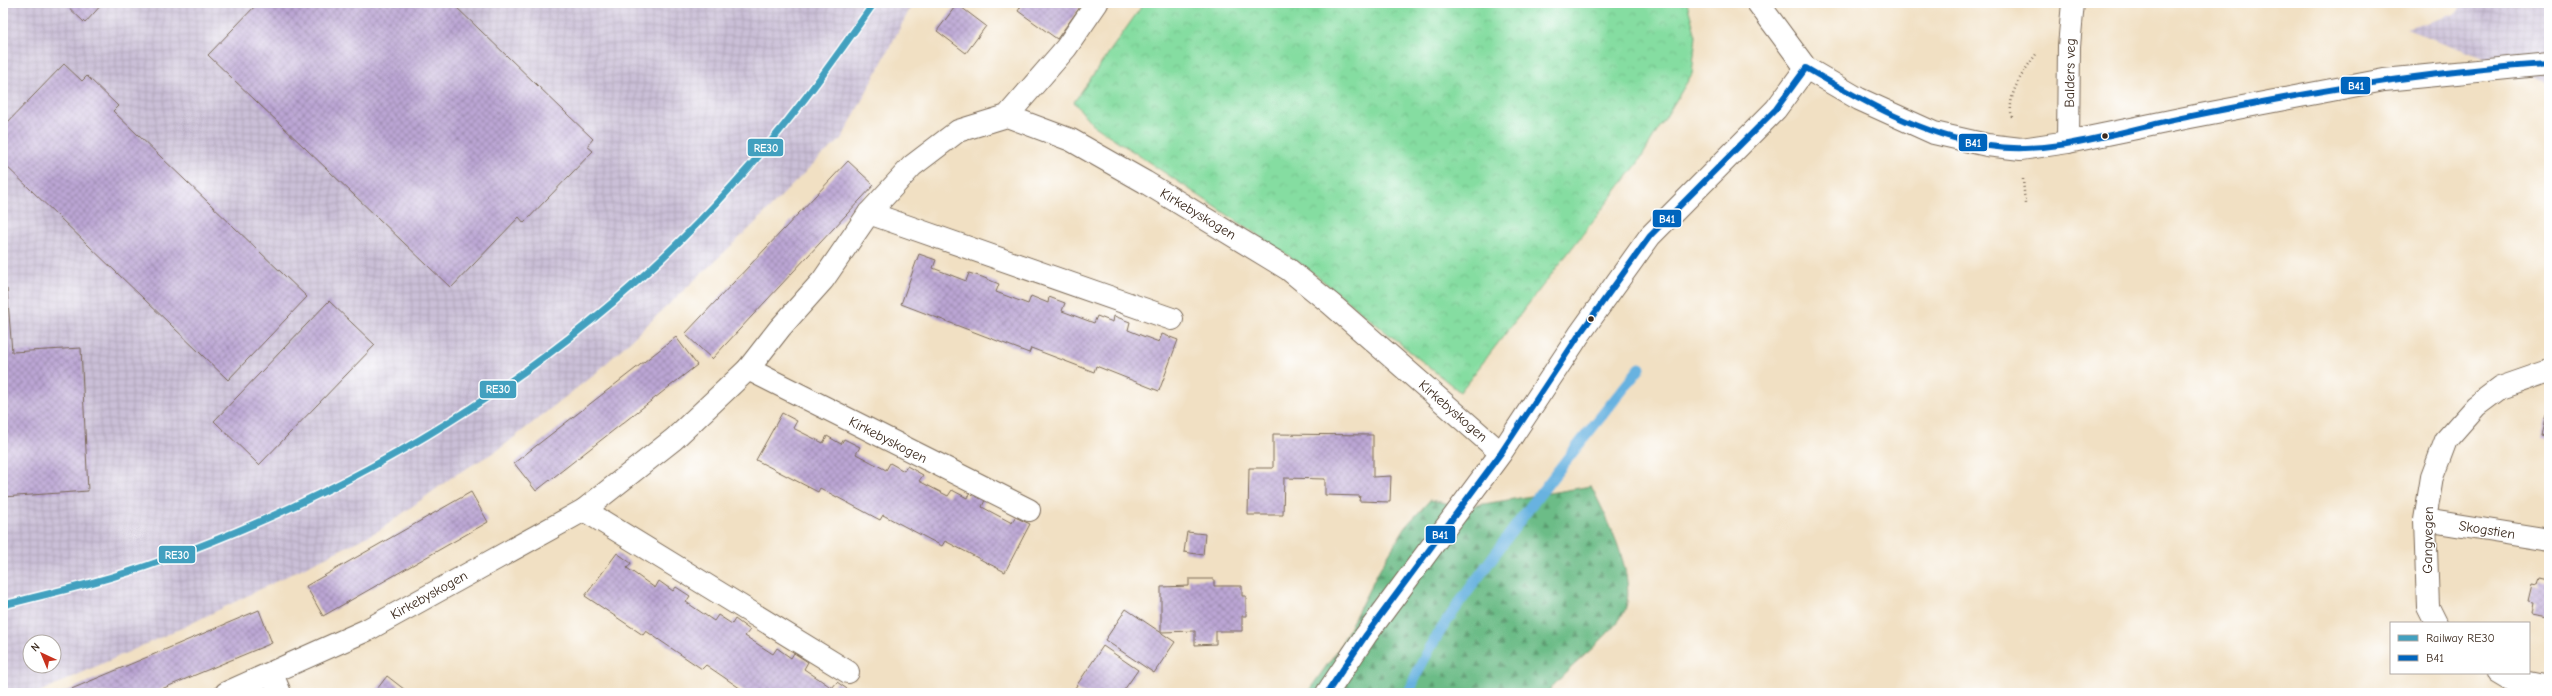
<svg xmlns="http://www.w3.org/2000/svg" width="2552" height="696" viewBox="0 0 2552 696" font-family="'Comic Neue',sans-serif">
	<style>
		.industrial { fill: url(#industrial-grid); fill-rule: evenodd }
		.forest { fill: url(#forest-firs); stroke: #547352 }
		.park { fill: url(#park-crowns); stroke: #608460 }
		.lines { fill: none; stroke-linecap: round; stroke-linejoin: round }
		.stream { stroke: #67b2e0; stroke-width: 11 }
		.building { fill: url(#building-cross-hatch) }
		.service-casing { stroke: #7b6a58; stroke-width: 24 }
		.minor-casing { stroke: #7b6a58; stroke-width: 24 }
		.tertiary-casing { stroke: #7b6a58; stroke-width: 24 }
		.path { stroke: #7b6a58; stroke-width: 2.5; stroke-dasharray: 1 3; stroke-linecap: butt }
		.service { stroke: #fff; stroke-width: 22 }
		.minor { stroke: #fff; stroke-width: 22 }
		.tertiary { stroke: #fff; stroke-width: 22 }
		.bus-1-casing { stroke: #fff; stroke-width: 9 }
		.bus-1 { stroke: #0065bd; stroke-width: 6 }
		.rail-1-casing { stroke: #fff; stroke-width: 10 }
		.rail-1 { stroke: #42a0bf; stroke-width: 7 }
		.bus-dot { fill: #3b2a1e; stroke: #fff; stroke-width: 1.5 }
		.labels { text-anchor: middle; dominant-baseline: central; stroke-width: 3; stroke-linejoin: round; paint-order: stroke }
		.street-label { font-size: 14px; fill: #3b2a1e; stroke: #fff }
		.line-badge { stroke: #fff; stroke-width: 1.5 }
		.badge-label { font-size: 11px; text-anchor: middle; font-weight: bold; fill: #fff }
	</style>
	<defs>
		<pattern id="industrial-grid" width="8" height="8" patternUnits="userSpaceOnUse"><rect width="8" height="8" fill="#cabfd7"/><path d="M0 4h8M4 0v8" fill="none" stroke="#aea4b8"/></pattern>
		<pattern id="forest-firs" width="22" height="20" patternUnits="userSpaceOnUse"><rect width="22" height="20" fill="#6cbc87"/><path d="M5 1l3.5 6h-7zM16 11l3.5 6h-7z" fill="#5a996e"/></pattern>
		<pattern id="park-crowns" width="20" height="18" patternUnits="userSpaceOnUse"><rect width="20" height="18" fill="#85dda1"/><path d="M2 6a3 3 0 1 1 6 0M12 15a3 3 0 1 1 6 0" fill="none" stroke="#74be8a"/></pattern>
		<pattern id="building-cross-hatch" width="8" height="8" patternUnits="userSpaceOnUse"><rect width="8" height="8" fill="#bba6d4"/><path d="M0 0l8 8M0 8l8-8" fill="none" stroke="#9987ab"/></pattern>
	</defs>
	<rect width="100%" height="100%" fill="#fff"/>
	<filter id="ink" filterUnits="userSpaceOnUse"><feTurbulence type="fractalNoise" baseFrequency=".025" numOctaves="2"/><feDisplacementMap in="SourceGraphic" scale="8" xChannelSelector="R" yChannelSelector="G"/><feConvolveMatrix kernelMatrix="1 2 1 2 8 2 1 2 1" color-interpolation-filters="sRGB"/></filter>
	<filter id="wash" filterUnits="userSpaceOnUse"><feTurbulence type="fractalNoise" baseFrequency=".012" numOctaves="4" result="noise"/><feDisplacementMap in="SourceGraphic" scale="16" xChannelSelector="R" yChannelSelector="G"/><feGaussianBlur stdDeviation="0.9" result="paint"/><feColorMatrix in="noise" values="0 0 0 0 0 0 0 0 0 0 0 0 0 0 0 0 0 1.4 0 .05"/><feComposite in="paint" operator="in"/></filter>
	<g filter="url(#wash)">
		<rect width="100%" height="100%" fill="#f1e0c3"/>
		<path class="industrial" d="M3,3H913L841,140L822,155L751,227L597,372L498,450L455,475L380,530L184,627L37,693H3ZM30,642H54V666H30Z
			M2463,3H2549V82L2406,29L2455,14Z"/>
		<path class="forest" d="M1591,486C1606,516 1644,588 1620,619C1599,646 1569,666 1547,693H1307L1339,648L1379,570L1406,526L1430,500L1466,507Z"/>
		<path class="park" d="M1144,3H1687L1696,36L1692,74L1638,163L1460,392L1307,268L1092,124L1074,102Z"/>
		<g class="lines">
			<path class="stream" d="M1409,693C1425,648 1454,610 1482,572C1532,502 1586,435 1640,368"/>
		</g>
		<g id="blocks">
			<path class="building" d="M64,3H103L85,23Z
				M258,3H452L593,139L587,146L593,151L524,223L519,217L451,288L208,55Z
				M1023,3H1083L1057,39L1018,11Z
				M957,4L986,26L966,53L937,31Z
				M64,64L82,81L87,76L118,106L113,111L307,297L228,380L3,163V127Z
				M848,161L874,185L712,359L685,334Z
				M919,254L936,260L933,268L966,281L969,273L982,277L999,284L996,292L1028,304L1031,296L1048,303L1049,297L1065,303L1062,311L1094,323L1097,316L1113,322L1114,316L1130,322L1128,330L1143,336L1159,342L1162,334L1178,340L1159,391L1096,366L1094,372L1031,348L1029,353L901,304Z
				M7,289L12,352L81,348L88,491L3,497V290Z
				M329,301L375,345L259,465L214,421Z
				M676,337L697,365L536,491L514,463Z
				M782,413L797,421L793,428L823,443L827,436L841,444L844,439L860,447L856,454L886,470L890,463L904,471L907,466L923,475L919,481L948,496L952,490L967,498L970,492L985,500L982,507L995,514L1012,523L1015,517L1030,524L1005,572L945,541L942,546L883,515L880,520L820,488L818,492L756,460Z
				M2547,417H2549V438L2542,436Z
				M1273,434L1373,435V477L1391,476L1390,502L1359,501L1360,496L1325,495V479L1284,478L1283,515H1248L1249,468H1273Z
				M471,492L488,522L323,616L306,586Z
				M1187,532L1205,534L1203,555L1184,552Z
				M617,553L631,563L627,568L655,588L659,581L673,591L676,587L690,596L686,602L714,621L718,615L732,624L735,619L750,630L745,636L773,654L777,648L791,658L794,653L808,662L804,669L819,679L832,688L837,682L850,691L849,693H747L706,665L702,669L646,631L643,635L585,596Z
				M1189,579H1214V586H1242V596H1246V616H1242V631H1216V644L1195,645V631L1161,632V587L1189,586Z
				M2540,579L2549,581V616L2533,613L2535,602L2529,601L2533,584L2538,585Z
				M1126,609L1175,642L1154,673L1105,640Z
				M259,610L272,643L152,693H62Z
				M1103,646L1138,670L1122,693H1082L1075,688Z
				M387,676L409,693H374Z"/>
		</g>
	</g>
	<g filter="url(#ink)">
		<use href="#blocks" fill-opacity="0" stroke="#7b6a58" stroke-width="1"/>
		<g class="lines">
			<g class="service-casing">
				<path id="service" d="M869,213L1172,319
					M748,369L1029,510
					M584,510L848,672
					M272,674L280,693"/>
			</g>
			<g class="minor-casing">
				<path id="minor" d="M1007,116L1066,48L1097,3
					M2068,142L2069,46L2073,3
					M2425,520L2549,540
					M2436,623L2428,607L2425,520L2432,477L2446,440L2476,406L2500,388L2549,371
					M2498,673L2508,679L2549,687
					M226,693L367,630L584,510L674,439L748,369L780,328L823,280L869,213L912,166L958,131L1007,116L1071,140L1145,182L1288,269L1331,304L1501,453
					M1327,693L1366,635L1501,453L1579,335L1650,236L1776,109L1806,68"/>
			</g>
			<g class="tertiary-casing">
				<path id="tertiary" d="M1758,3L1806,68L1859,99L1934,133L1987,145L2021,149L2068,142L2190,117L2384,80L2549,64"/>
			</g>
			<path class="path" d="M2012,117C2006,94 2024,71 2037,53
				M2023,179L2025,204"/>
			<use href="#service" class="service"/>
			<use href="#minor" class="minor"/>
			<use href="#tertiary" class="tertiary"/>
			<g class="bus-1-casing">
				<path id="bus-1" d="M1327,693L1366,635L1501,453L1579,335L1650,236L1776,109L1806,68C1864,102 1922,135 1989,146C2055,156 2127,129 2191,116C2309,92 2428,71 2549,64"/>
			</g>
			<use href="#bus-1" class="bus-1"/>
			<g class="rail-1-casing">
				<path id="rail-1" d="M3,605C56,592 109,580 161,561C377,483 580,357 734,184C786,127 830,66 874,3"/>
			</g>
			<use href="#rail-1" class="rail-1"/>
		</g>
	</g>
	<g class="bus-dot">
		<circle cx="2105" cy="136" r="3.5"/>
		<circle cx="1591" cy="319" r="3.5"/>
	</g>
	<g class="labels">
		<g class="street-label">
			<text transform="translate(2070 73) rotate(-89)">Balders veg</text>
			<text transform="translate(1198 214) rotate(31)">Kirkebyskogen</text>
			<text transform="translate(1453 411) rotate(41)">Kirkebyskogen</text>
			<text transform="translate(888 440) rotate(27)">Kirkebyskogen</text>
			<text transform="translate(2487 530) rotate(9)">Skogstien</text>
			<text transform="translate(2428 540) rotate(-89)">Gangvegen</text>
			<text transform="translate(429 595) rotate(-29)">Kirkebyskogen</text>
		</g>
	</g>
	<g class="line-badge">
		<rect x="2340" y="76" width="31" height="19" rx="4" fill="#0065bd"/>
		<rect x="1958" y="133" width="30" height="19" rx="4" fill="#0065bd"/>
		<rect x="747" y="138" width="37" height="19" rx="4" fill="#42a0bf"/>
		<rect x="1652" y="209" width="30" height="19" rx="4" fill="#0065bd"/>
		<rect x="479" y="380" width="38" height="19" rx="4" fill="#42a0bf"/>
		<rect x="1425" y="525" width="31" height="19" rx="4" fill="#0065bd"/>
		<rect x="158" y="545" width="38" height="19" rx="4" fill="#42a0bf"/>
	</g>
	<g class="badge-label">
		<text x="2356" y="90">B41</text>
		<text x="1973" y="147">B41</text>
		<text x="766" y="152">RE30</text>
		<text x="1667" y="223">B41</text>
		<text x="498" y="393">RE30</text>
		<text x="1440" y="539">B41</text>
		<text x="177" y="559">RE30</text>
	</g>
	<rect width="2552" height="696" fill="none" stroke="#fff" stroke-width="16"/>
	<rect x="2390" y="622" width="140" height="52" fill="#ffffff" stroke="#b1aaa5"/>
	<rect x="2398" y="635" width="20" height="6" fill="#42a0bf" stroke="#b1aaa5"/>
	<text x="2426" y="642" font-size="12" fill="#3b2a1e">Railway RE30</text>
	<rect x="2398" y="655" width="20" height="6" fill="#0065bd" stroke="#b1aaa5"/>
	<text x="2426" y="662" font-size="12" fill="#3b2a1e">B41</text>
	<g transform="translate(42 654) rotate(316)"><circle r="19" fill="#ffffff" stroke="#b1aaa5"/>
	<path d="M0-3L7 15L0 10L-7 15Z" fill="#c8321e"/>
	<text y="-6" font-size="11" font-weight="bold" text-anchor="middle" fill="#3b2a1e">N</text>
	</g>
</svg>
